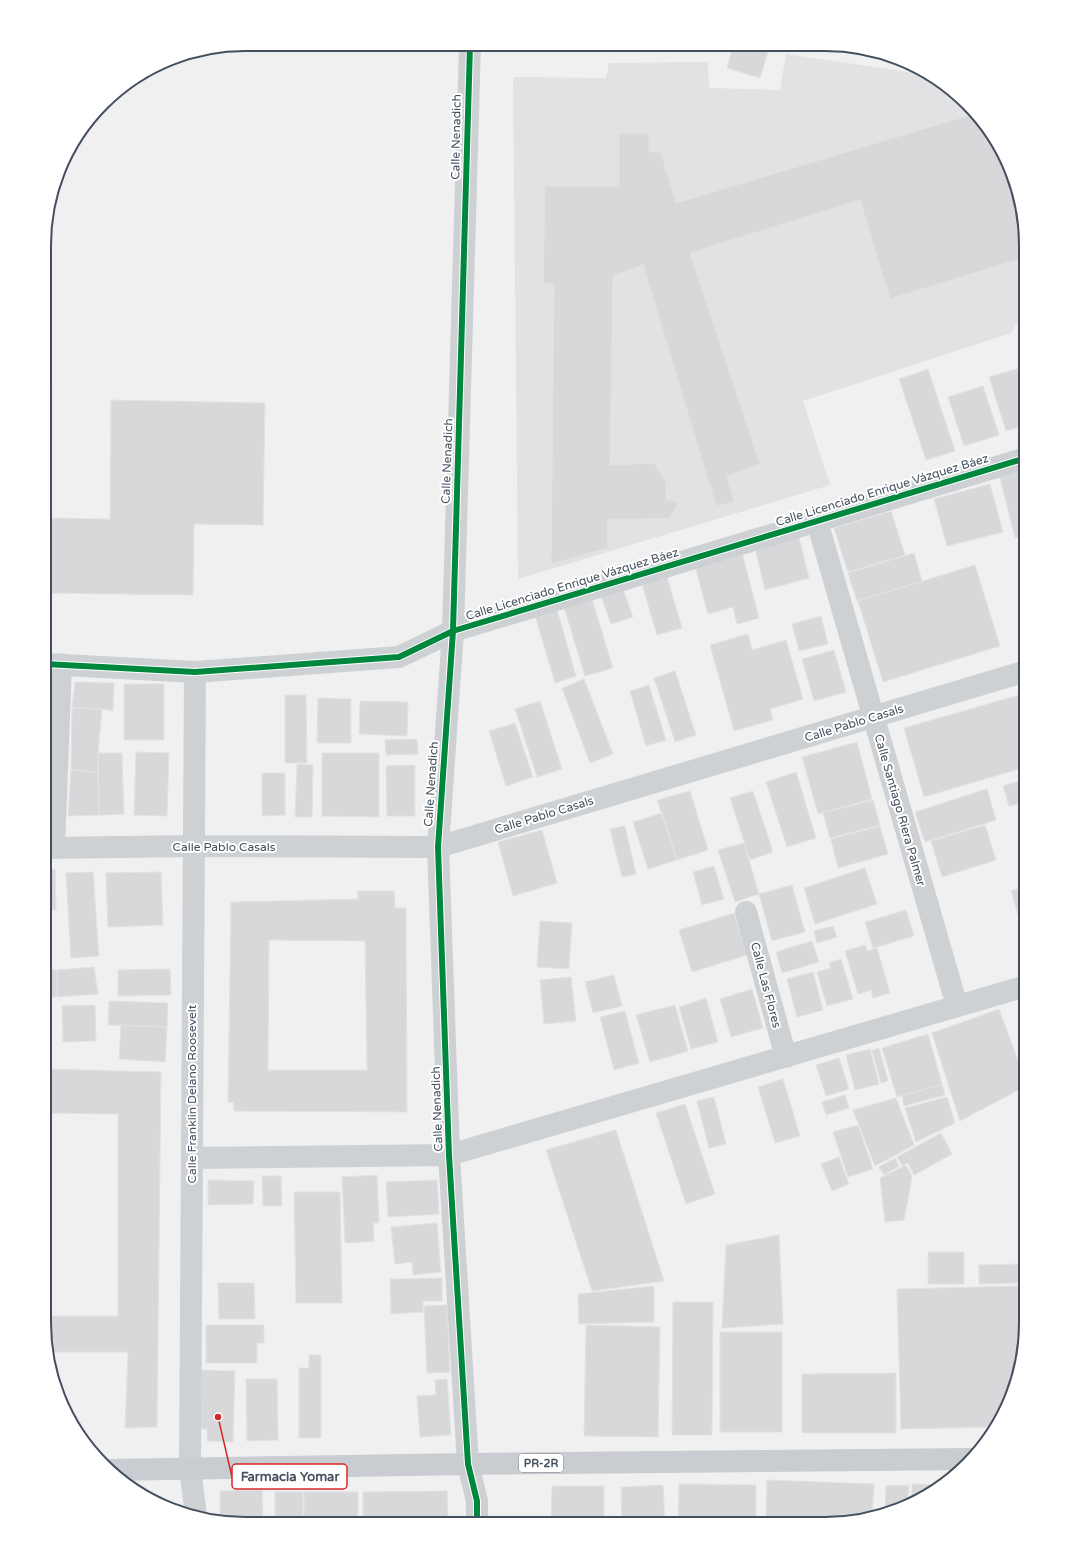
<svg xmlns="http://www.w3.org/2000/svg" width="1070" height="1568" viewBox="0 0 1070 1568" font-family="'Varela Round',sans-serif">
	<style>
		.education { fill: #e2e1e3 }
		.building { fill: #d8d8da; stroke: #e2e2e3; fill-rule: evenodd }
		.lines { fill: none; stroke-linecap: round; stroke-linejoin: round }
		.minor { stroke: #ced1d4; stroke-width: 22 }
		.primary { stroke: #c9ccd1; stroke-width: 22 }
		.cycleway-casing { stroke: #fff; stroke-width: 8 }
		.cycleway { stroke: #00873e; stroke-width: 6 }
		.labels { text-anchor: middle; dominant-baseline: central; stroke-width: 4; stroke-linejoin: round; paint-order: stroke }
		.shield { fill: #fff; stroke: #7d848f; stroke-width: 1 }
		.shield-label { font-size: 11px; font-weight: bold; fill: #45505f }
		.street-label { font-size: 12px; fill: #45505f; stroke: #fff }
		.rim { fill: none; stroke: #45505f; stroke-width: 2 }
		.leader { fill: none; stroke: #d62828; stroke-width: 1.5 }
		.callout-dot { fill: #d62828; stroke: #fff; stroke-width: 1.5 }
		.callout { fill: #fff; stroke: #d62828; stroke-width: 1.5 }
		.callout-label { font-size: 13px; text-anchor: middle; font-weight: bold; fill: #45505f }
	</style>
	<rect width="100%" height="100%" fill="#f1f0f0"/>
	<path class="education" d="M786,54L929,75L947,85L976,113L1005,156L1022,205L1026,244V321L1015,325L1011,333L803,401L830,485L518,579L513,77L606,78L609,63L708,62L709,88L780,90Z"/>
	<path class="building" d="M733,45L770,46L760,78L727,68Z
		M976,113L1005,156L1022,205L1026,257L890,299L860,200L690,253L760,464L727,476L734,502L716,506L643,265L613,276L610,465L654,463L666,482V499L678,503L670,518L607,520L608,548L551,564L554,284L543,283L545,186L619,187V133H649V151L661,153L676,203Z
		M1020,368L1026,386V425L1006,431L989,377Z
		M928,369L955,451L926,460L899,379Z
		M983,386L999,435L964,446L948,397Z
		M111,400L265,403L263,525L194,524L193,595L45,593V518L110,519Z
		M1026,467V535L1015,538L999,474Z
		M990,484L1003,532L947,546L934,499Z
		M891,511L905,555L848,572L834,528Z
		M799,537L809,578L765,590L755,548Z
		M741,549L759,618L737,624L733,607L708,614L694,562Z
		M914,553L922,581L857,601L848,573Z
		M975,565L1000,646L883,682L858,601Z
		M667,577L682,628L657,635L642,584Z
		M622,586L633,617L611,624L600,593Z
		M591,596L613,668L585,676L563,604Z
		M556,606L576,676L555,683L534,612Z
		M821,616L828,644L799,651L792,624Z
		M748,634L752,650L786,640L803,699L770,709L773,720L734,731L710,645Z
		M834,650L846,692L814,701L802,659Z
		M675,671L696,735L675,742L654,678Z
		M584,679L613,754L590,763L562,688Z
		M75,682L114,683L113,711L102,709L72,708Z
		M124,684H164V740H124Z
		M649,685L666,740L646,746L630,691Z
		M1026,693V767L924,797L904,728Z
		M285,695H306L307,763H285Z
		M318,698L351,699V743H317Z
		M360,701L408,702L407,736L359,734Z
		M540,701L562,769L537,777L515,709Z
		M72,708L102,709L98,753V772L71,770Z
		M515,723L533,777L506,786L489,731Z
		M417,739L418,754L386,755L385,740Z
		M857,742L872,799L818,814L802,757Z
		M136,752L169,753L167,816L134,815Z
		M98,753H122L124,814L99,815Z
		M322,753H379V817L322,816Z
		M297,764L313,765L312,817H295Z
		M415,765V816H387L386,766Z
		M71,770L98,772L99,815L68,816Z
		M796,772L816,838L787,847L766,782Z
		M262,773H285V815L262,816Z
		M1026,779V802L1009,806L1003,786Z
		M987,789L996,820L925,842L915,812Z
		M690,791L708,850L677,860L657,800Z
		M753,791L773,852L750,860L730,798Z
		M873,800L880,825L830,838L823,813Z
		M662,813L677,860L648,869L633,822Z
		M985,825L996,860L942,877L931,841Z
		M625,826L636,874L622,877L610,829Z
		M880,826L888,854L838,868L831,839Z
		M542,830L557,883L513,896L498,842Z
		M744,843L759,894L735,902L718,850Z
		M1026,858V876H1023L1018,860Z
		M714,866L724,899L702,905L693,872Z
		M865,868L877,904L815,924L804,888Z
		M55,869L56,910H45V870Z
		M93,872L99,956L71,958L66,873Z
		M161,872L163,925L108,927L106,873Z
		M792,885L805,932L772,941L759,894Z
		M1026,886V942L1011,891Z
		M358,891H394L395,908H406L407,1112L234,1111L233,1102L228,1103L231,902L358,899ZM269,940L365,941L367,1070H268Z
		M906,910L914,936L873,948L865,922Z
		M734,913L747,955L692,972L679,930Z
		M540,921L572,923L569,969L537,967Z
		M833,926L837,937L817,943L814,931Z
		M812,941L819,962L782,973L776,952Z
		M865,945L867,951L877,948L890,993L873,998L871,990L858,994L845,951Z
		M841,959L853,999L827,1006L817,972L831,968L829,963Z
		M94,967L98,994L57,997V970Z
		M170,969L171,995L118,996V970Z
		M45,970H57V997H44Z
		M813,972L823,1010L797,1017L787,979Z
		M614,975L622,1006L593,1013L585,982Z
		M571,977L576,1021L544,1024L540,980Z
		M752,989L763,1028L731,1037L720,999Z
		M706,998L718,1042L691,1049L679,1007Z
		M109,1001L168,1003L167,1027L108,1025Z
		M95,1005L96,1041L63,1042L62,1006Z
		M675,1005L688,1051L650,1062L636,1015Z
		M999,1009L1026,1082V1086L960,1121L932,1033Z
		M625,1011L639,1063L614,1070L600,1017Z
		M121,1025L167,1027L165,1062L119,1059Z
		M928,1034L942,1084L897,1097L882,1048Z
		M879,1048L888,1081L881,1083L872,1050Z
		M870,1049L879,1084L855,1090L846,1055Z
		M839,1058L849,1089L826,1096L816,1065Z
		M44,1069L161,1072L157,1427L125,1428L128,1352H47L44,1316H118V1114L44,1113Z
		M783,1079L800,1136L775,1143L758,1087Z
		M942,1084L945,1095L904,1106L902,1096Z
		M845,1095L849,1108L826,1115L822,1102Z
		M714,1097L726,1144L709,1148L697,1101Z
		M947,1097L955,1123L916,1142L905,1108Z
		M896,1098L914,1145L875,1166L853,1110Z
		M685,1104L715,1194L686,1204L656,1113Z
		M858,1125L873,1169L848,1177L833,1132Z
		M616,1130L664,1281L592,1291L546,1150Z
		M941,1133L952,1154L914,1175L908,1163L902,1166L897,1157Z
		M839,1157L849,1184L832,1191L821,1164Z
		M895,1158L899,1166L884,1175L879,1167Z
		M906,1165L912,1177L904,1220L885,1222L880,1178Z
		M377,1175L379,1223H373L374,1241L345,1243L342,1177Z
		M262,1176H281L282,1206H263Z
		M208,1180L254,1181L253,1204L208,1205Z
		M437,1180L439,1214L388,1217L386,1182Z
		M294,1192H340L342,1303H296Z
		M437,1223L441,1272L413,1275L412,1262L395,1264L391,1227Z
		M779,1235L783,1324L722,1328L726,1245Z
		M928,1252H964V1284H928Z
		M1019,1264L1020,1283L979,1284V1265Z
		M442,1278V1301H423V1312L391,1314L390,1279Z
		M218,1283H254L255,1319H219Z
		M654,1286V1322L579,1324L578,1294Z
		M1020,1286L1022,1356L1015,1388L996,1427L901,1429L897,1289Z
		M673,1302H713L712,1435H672Z
		M447,1305L450,1372L427,1373L424,1306Z
		M206,1325H264V1343H257V1363H206Z
		M586,1325L660,1327L658,1437L584,1436Z
		M720,1332H782V1432H720Z
		M309,1355H321V1438H299V1368H309Z
		M200,1370L235,1371L233,1442L207,1441V1429H198Z
		M896,1373V1433H802V1374Z
		M246,1379H277L278,1440L247,1441Z
		M447,1379L451,1435L420,1437L417,1396L436,1395L435,1380Z
		M767,1480L874,1484L872,1518L826,1524H766Z
		M679,1484L756,1485V1524H678Z
		M912,1484L942,1485L912,1504Z
		M663,1485L665,1524L622,1523L621,1487Z
		M909,1485L907,1506L885,1514L886,1486Z
		M552,1486H604V1523H551Z
		M262,1490L263,1522H220V1491Z
		M447,1491L448,1519H453V1523H363V1492Z
		M275,1492H303V1523L275,1522Z
		M304,1492H358V1523H304Z"/>
	<g class="lines">
		<path class="minor" d="M470,45L453,631L438,847L449,1155L468,1464L477,1501V1523
			M817,521L957,1006
			M45,664L195,672L399,657L453,631L1026,458
			M195,672L190,1468L196,1516
			M45,848L194,846L438,847L1026,671
			M54,848L61,664
			M746,912L786,1057
			M192,1158L449,1155L1026,986"/>
		<path class="primary" d="M110,1470L468,1464L971,1459"/>
		<g class="cycleway-casing">
			<path id="cycleway" d="M470,45L453,631L438,847L449,1155L468,1464L477,1501V1523
				M45,664L195,672L399,657L453,631L1026,458"/>
		</g>
		<use href="#cycleway" class="cycleway"/>
	</g>
	<g class="labels">
		<rect class="shield" x="519" y="1454" width="44" height="18" rx="3"/>
		<g class="shield-label">
			<text x="541" y="1463">PR-2R</text>
		</g>
		<g class="street-label">
			<text transform="translate(456 137) rotate(-89)">Calle Nenadich</text>
			<text transform="translate(447 461) rotate(-88)">Calle Nenadich</text>
			<text transform="translate(882 490) rotate(-17)">Calle Licenciado Enrique Vázquez Báez</text>
			<text transform="translate(572 584) rotate(-17)">Calle Licenciado Enrique Vázquez Báez</text>
			<text transform="translate(854 723) rotate(-17)">Calle Pablo Casals</text>
			<text transform="translate(431 784) rotate(-86)">Calle Nenadich</text>
			<text transform="translate(900 810) rotate(74)">Calle Santiago Riera Palmer</text>
			<text transform="translate(544 815) rotate(-17)">Calle Pablo Casals</text>
			<text x="224" y="847">Calle Pablo Casals</text>
			<text transform="translate(766 985) rotate(75)">Calle Las Flores</text>
			<text transform="translate(192 1094) rotate(-90)">Calle Franklin Delano Roosevelt</text>
			<text transform="translate(437 1109) rotate(-92)">Calle Nenadich</text>
		</g>
	</g>
	<path d="M0 0H1070V1568H0ZM245 51H825A194 194 0 0 1 1019 245V1323A194 194 0 0 1 825 1517H245A194 194 0 0 1 51 1323V245A194 194 0 0 1 245 51Z" fill="#fff" fill-rule="evenodd"/>
	<path class="rim" d="M245 51H825A194 194 0 0 1 1019 245V1323A194 194 0 0 1 825 1517H245A194 194 0 0 1 51 1323V245A194 194 0 0 1 245 51Z"/>
	<path class="leader" d="M218 1417L232 1477"/>
	<circle class="callout-dot" cx="218" cy="1417" r="4"/>
	<rect class="callout" x="232" y="1464" width="115" height="25" rx="4"/>
	<g class="callout-label">
		<text x="290" y="1481">Farmacia Yomar</text>
	</g>
</svg>
